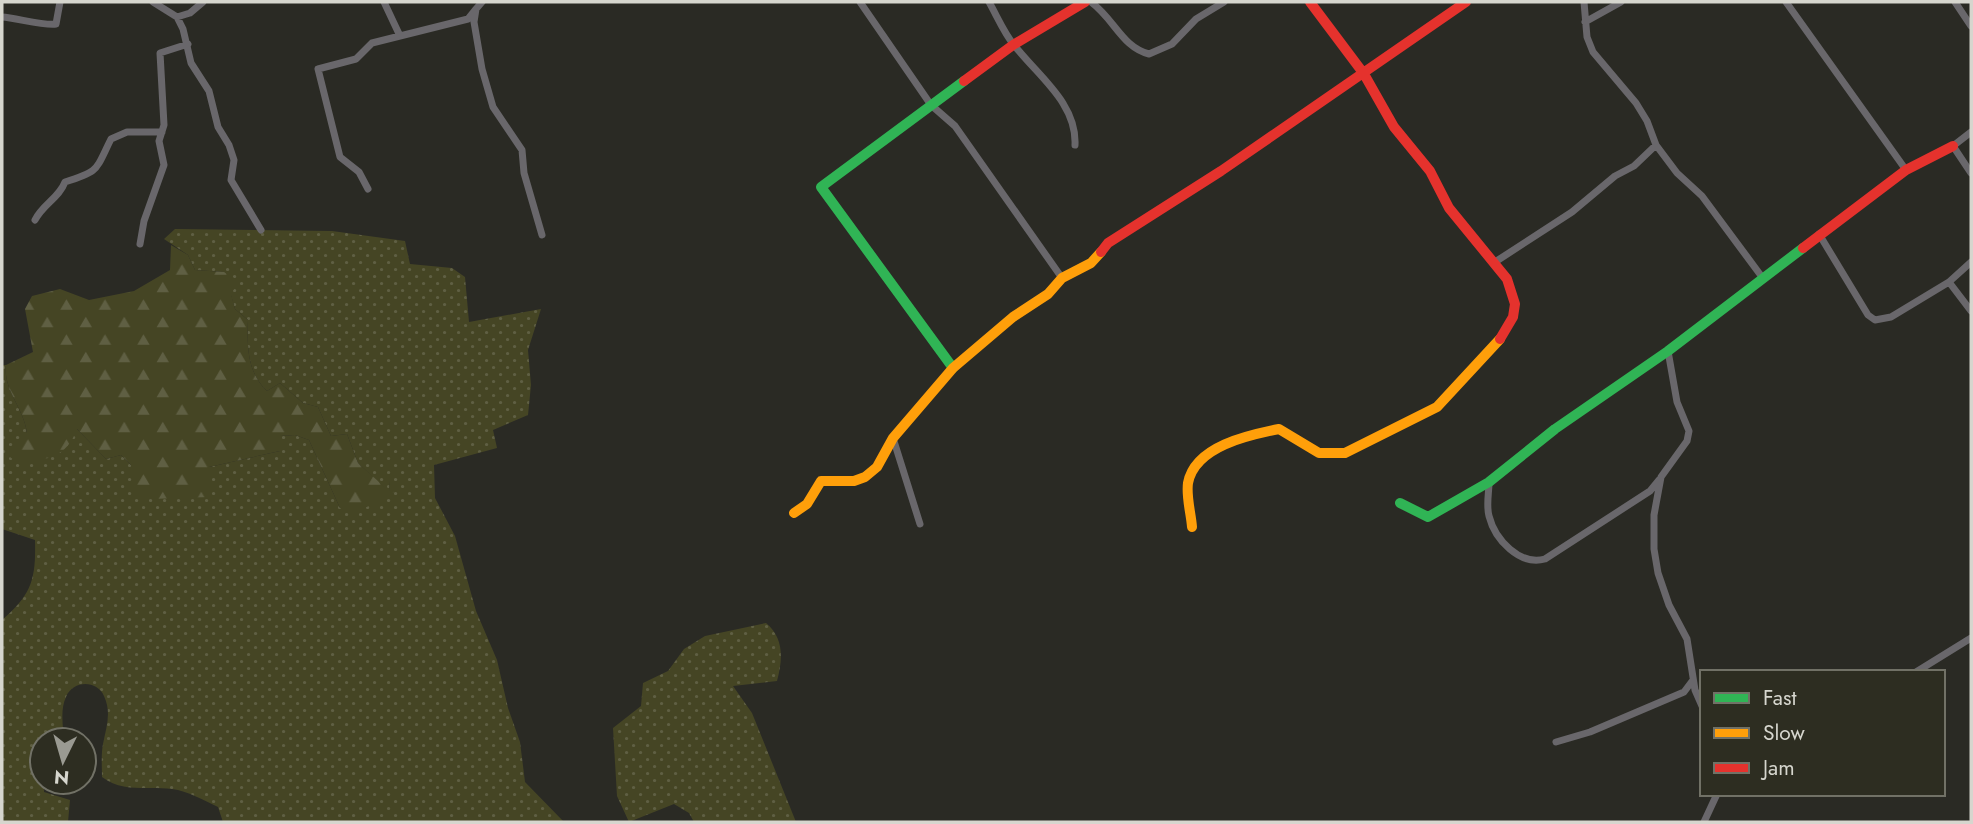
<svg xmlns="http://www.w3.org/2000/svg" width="1973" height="824" viewBox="0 0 1973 824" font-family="Jost,sans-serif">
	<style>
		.grass { fill: url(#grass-dots) }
		.forest { fill: url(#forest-firs) }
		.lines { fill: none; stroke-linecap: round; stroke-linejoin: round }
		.street { stroke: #69676b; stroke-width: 7 }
		.fast { stroke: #30b455; stroke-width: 10 }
		.slow { stroke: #ff9f0a; stroke-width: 10 }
		.jam { stroke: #e5322d; stroke-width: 10 }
	</style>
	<defs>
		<pattern id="grass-dots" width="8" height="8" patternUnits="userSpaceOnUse" patternTransform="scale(1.75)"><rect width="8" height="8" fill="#454524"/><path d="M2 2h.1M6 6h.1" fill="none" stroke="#5f5f43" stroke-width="1.8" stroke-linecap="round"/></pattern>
		<pattern id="forest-firs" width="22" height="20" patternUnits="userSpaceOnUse" patternTransform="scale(1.75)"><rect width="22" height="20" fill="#454524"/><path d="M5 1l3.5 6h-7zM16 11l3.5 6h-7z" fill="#5f5f43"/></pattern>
	</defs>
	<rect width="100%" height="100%" fill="#2a2a24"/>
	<path class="grass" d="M175,229L332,231L405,241L410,264L452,268L465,277L469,322L541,309L528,350L531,385L528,415L493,430L497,448L434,465L435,498L455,536L476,611L497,660L508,708L520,742L525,782L564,822H223L218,807C203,800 188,791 172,789C147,786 123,793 102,777C102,767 101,754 103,744C106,728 112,713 104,696C97,680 73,680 66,697C60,709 63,727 64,740H42L44,792L70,800L68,822H2V620C32,594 36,579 35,540L2,529V365H6C3,390 24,408 27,433L76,428L106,459L121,455L131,465L209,497V467L280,451V436L295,435L309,440L340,508L393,492L390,481L389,492L358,463L347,434L331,436L318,407L303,403L280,383L267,391C247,372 247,347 248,320L235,309L224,272L195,270L188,255L164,239Z
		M766,623C784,638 783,659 777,681L733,686L752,713L796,822H694L689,813L674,804L629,822L617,796L613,728L641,706L643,683L668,671L684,649L705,636Z"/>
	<path class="forest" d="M171,245L188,255L195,270L224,272L239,281L231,294L235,309L248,320C247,347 247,372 267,391L280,383L303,403L318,407L331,436L347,434L358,463L389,491L390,477L394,492L354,514L340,508L309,440L295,435L280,436V451L209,467V497L150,499L136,495L131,465L121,455L106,459L77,429C66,458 47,460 18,463L6,454L27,433C24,408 3,390 6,365L33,352L25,309L32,296L60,289L89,300L134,291L170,270Z"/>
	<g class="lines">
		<path class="street" d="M153,2L177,17L183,29L191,63L209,91L218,127L229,145L234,160L231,180L261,230
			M384,2L400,36
			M482,2L476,9L474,22L482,69L493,107L522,150L524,173L542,235
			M860,2L931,105L955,126L1062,278
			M989,2C997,16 1004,33 1014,45C1038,76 1077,103 1075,145
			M1091,2C1115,20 1122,47 1149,54L1172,44L1196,19L1224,2
			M1584,2L1587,37L1593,52L1636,103L1647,121L1656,145L1677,173L1702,196L1762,277
			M1786,2L1906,170
			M1955,2L1971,26
			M2,17C16,18 45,26 56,24L60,2
			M177,17L190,13L203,2
			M1585,22L1621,2
			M1971,132L1953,146L1971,173
			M368,189L359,172L340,157L318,69L356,59L372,43L468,19L476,9
			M35,220C43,204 59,198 65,182C100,171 95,171 111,139L127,132H162
			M1819,234L1868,315L1875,320L1891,317L1949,282
			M140,244L144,221L164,165L159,141L164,125L160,53L188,44
			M1495,262L1572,212L1615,176L1634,166L1656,145
			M1971,262L1949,282L1971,311
			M1668,351L1677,402L1689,431L1687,441L1661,477L1654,515V549L1658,573L1669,605L1687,639L1695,690L1702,706
			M893,438L920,524
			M1489,482C1489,493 1486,505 1489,516C1495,540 1520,566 1545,559L1650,491L1659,480
			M1916,672L1971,638
			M1556,742L1590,732L1684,692L1693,680
			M1704,822L1717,794"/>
		<path class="fast" d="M953,368L821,187L964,81
			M1400,503L1428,517L1489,482L1555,429L1668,351L1803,248"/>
		<path class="slow" d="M794,513L807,504L821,481H854L865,477L877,467L893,438L953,368L1013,317L1048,294L1062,278L1091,263L1101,252
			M1192,527C1191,513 1186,497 1188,483C1195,446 1249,435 1279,429L1319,453H1345L1437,407L1500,339"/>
		<path class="jam" d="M1310,2L1364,74L1394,127L1430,171L1449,208L1507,279L1515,304L1513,317L1500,339
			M964,81L1013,45L1085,2
			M1803,248L1906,170L1953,146
			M1101,252L1108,243L1221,171L1466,2"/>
	</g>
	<rect width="1973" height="824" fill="none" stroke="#d6d6ce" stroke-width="7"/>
	<rect x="1700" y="670" width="245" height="126" fill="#2d2d21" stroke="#717166" stroke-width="2"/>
	<rect x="1714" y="693" width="35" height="10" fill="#30b455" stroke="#717166" stroke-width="2"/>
	<text x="1763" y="705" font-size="21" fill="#d6d6ce">Fast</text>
	<rect x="1714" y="728" width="35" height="10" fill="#ff9f0a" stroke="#717166" stroke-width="2"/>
	<text x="1763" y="740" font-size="21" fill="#d6d6ce">Slow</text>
	<rect x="1714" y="763" width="35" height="10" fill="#e5322d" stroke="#717166" stroke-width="2"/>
	<text x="1763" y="775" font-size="21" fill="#d6d6ce">Jam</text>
	<g transform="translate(63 761) rotate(185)"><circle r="33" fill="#2d2d21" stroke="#717166" stroke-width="2"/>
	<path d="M0-5L12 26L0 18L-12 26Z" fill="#9a9a92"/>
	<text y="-10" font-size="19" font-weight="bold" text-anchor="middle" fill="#d6d6ce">N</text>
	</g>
</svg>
